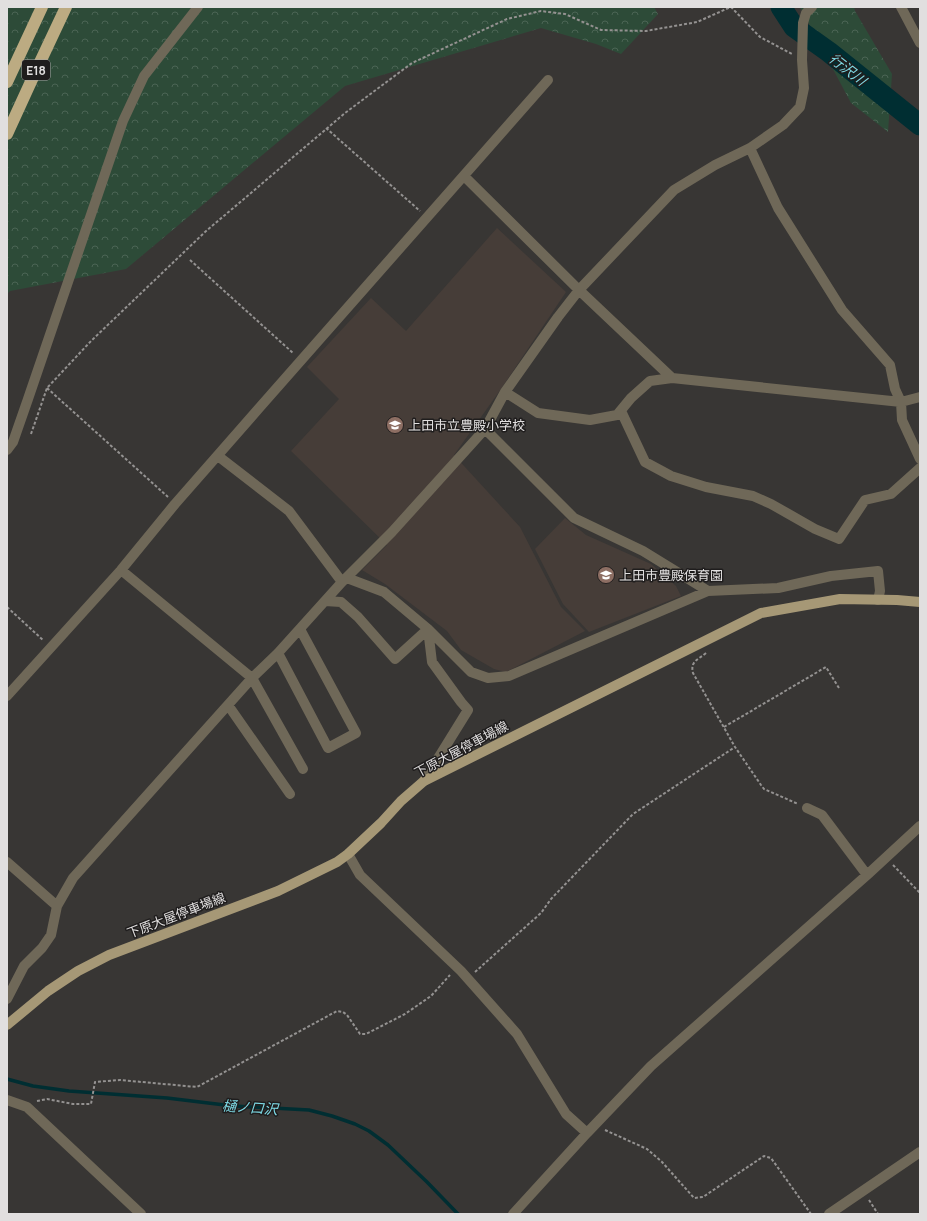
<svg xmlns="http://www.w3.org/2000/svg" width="927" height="1221" viewBox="0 0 927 1221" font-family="Manrope,'Noto Sans JP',sans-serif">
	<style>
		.built { fill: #463d38 }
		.forest { fill: url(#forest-crowns) }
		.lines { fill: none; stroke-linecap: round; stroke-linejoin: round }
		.stream { stroke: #002e32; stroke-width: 3.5 }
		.river { stroke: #002e32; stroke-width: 21 }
		.path { stroke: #949291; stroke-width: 2; stroke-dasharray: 3 2; stroke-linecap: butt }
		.minor { stroke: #6f6858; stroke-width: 10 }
		.major { stroke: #a69876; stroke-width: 10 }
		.highway { stroke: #bcab82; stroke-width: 12 }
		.labels { text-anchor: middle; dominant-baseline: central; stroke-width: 3; stroke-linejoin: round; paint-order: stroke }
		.shield { fill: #1f1d1d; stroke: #a7a5a5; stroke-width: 1 }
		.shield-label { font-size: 12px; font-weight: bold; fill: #e1dfdf }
		.poi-label { font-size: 13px; fill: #e1dfdf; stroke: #1f1d1d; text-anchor: start }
		.street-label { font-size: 13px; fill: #e1dfdf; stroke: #1f1d1d }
		.water-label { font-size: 14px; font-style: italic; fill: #7dd9e4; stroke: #1f1d1d }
	</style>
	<defs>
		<pattern id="forest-crowns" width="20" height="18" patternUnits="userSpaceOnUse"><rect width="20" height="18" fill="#2d4b38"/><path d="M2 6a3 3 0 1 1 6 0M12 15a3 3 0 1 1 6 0" fill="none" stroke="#4b6454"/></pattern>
	</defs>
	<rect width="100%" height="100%" fill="#383634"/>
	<path class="built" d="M497,228L566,292L501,389L454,455L520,527L561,607L585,631L506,672L494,669L461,650L447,631L385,584L362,570L387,545L291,451L339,399L307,367L371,298L406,331Z
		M565,518L586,535L651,564L676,586L681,596L589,632L563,604L535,549Z"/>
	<path class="forest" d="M7,7H654L658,14L621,54L596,44L541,28L345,86L126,269L10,291L7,294Z
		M800,7H854L855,11L892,74L888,132L851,103Z"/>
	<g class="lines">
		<path class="stream" d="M7,1079L33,1086L69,1091L167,1098L233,1106L309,1110L332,1116L355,1124L369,1131L388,1145L427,1182L458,1214"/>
		<path class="river" d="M781,7L794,27L829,52L920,125"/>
		<path class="path" d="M326,128L420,211
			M190,260L293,353
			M47,388L168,497
			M31,434L47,388L91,341L205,232L345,113L412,63L507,19L541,11L565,14L601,30L646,31L697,22L731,7L760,37L792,54
			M7,607L43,640
			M706,653C698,660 690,661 693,673L735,747L761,785L764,789L798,804
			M724,727L826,667L839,688
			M893,865L920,893
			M475,972L541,913L551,899L633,814L735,747
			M37,1101L47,1099L73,1104H91L95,1082L120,1080L197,1087L337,1011L343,1012L347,1015L360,1034H366L405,1014L431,996L450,975
			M605,1130L647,1149L662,1162L694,1198L703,1197L764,1156L771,1158L811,1214
			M869,1200L878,1214"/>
		<path class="minor" d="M901,7L920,43
			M750,148L778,208L842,310L890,365L895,389L901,402L902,420L920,459
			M464,176L579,290L672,378
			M505,392L538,413L590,420L617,415L631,398L650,381L672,378L901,402L920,397
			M621,411L645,462L671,476L706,487L753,496L771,504L815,529L839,539L865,500L891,494L920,468
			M485,429L574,518L643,551L708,591L778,588L831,576L878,571L880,591L878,600
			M7,450L13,442L28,399L123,121L144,76L198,7
			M218,456L289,511L342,582
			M121,570L252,678L303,769
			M347,578L384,592L428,629L471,672L488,678L509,676L708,591
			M325,601L341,602L358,617L395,659L428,629
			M278,653L328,748L356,733L300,629
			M7,696L121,570L175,504L260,407L548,80
			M228,705L290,794
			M424,781L468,710L461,702L432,662L428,629
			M807,808L822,815L867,875
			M348,854L360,875L461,971L517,1034L566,1114L587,1133
			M7,862L57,906
			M7,999L24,966L42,948L51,935L57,906L73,878L252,678L278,653L342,582L392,532L485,429L505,392L558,317L579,290L674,190L715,165L750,148L783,125L800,107L804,88L802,60L803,23L806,13L812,7
			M7,1100L27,1107L141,1214
			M513,1214L587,1133L651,1066L867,875L920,826
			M829,1214L920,1152"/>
		<path class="major" d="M7,1025L48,991L78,971L109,955L278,891L337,862L348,854L381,823L401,801L424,781L761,613L840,599L897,600L920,602"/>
		<path class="highway" d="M7,82L42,7
			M7,134L34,75L66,7"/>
	</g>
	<defs>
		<g id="school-disc" transform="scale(0.9)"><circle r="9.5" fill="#8d6e63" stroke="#1f1d1d"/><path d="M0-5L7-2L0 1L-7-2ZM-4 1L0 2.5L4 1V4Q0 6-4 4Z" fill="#fff"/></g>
	</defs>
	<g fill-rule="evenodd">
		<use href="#school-disc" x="395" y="425"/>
		<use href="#school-disc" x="606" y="575"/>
	</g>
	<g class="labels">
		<rect class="shield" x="22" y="60" width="28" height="20" rx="3"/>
		<g class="shield-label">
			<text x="36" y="70">E18</text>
		</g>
		<g class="poi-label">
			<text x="408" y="425">上田市立豊殿小学校</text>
			<text x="619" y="575">上田市豊殿保育園</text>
		</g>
		<g class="street-label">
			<text transform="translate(461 749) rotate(-28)">下原大屋停車場線</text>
			<text transform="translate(176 915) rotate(-21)">下原大屋停車場線</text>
		</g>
		<g class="water-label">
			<text transform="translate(848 69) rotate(38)">行沢川</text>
			<text transform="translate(250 1107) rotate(4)">樋ノ口沢</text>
		</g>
	</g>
	<rect width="927" height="1221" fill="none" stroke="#e1dfdf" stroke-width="16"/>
</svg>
